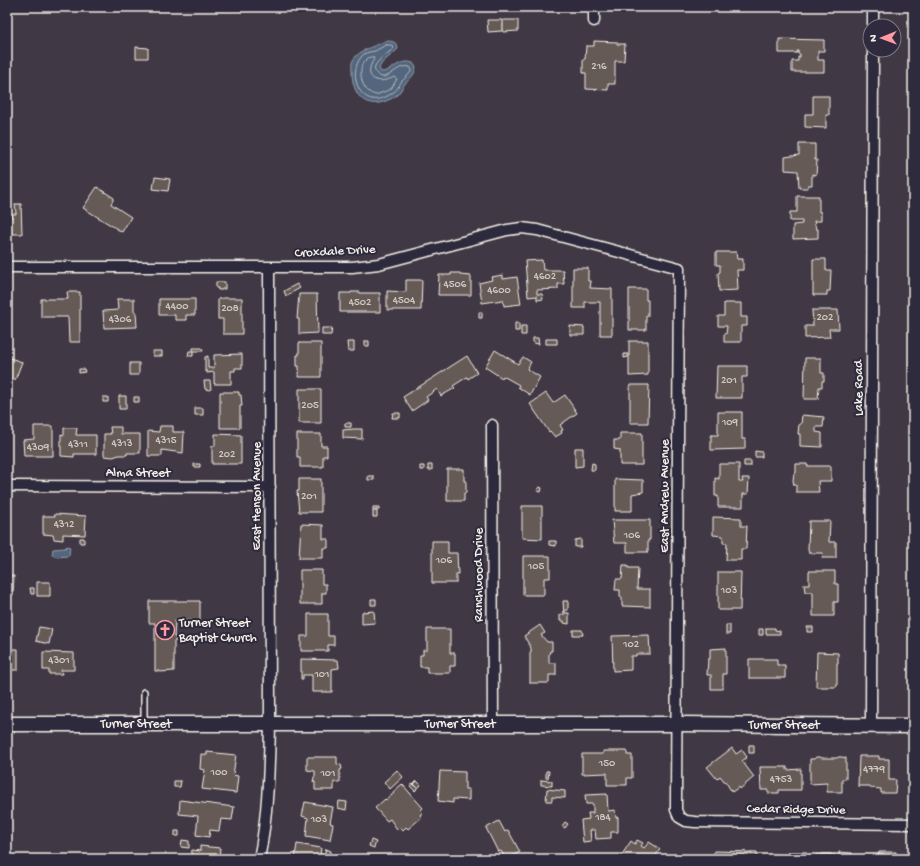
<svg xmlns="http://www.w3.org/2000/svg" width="920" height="866" viewBox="0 0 920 866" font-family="'Gochi Hand',sans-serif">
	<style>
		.water { fill: #53667e; stroke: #939ea8 }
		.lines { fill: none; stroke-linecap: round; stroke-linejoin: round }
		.shore { stroke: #b4b9be; stroke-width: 1 }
		.building { fill: #665a56; stroke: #f4f1e8 }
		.lane-casing { stroke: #f4f1e8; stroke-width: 8 }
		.street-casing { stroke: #f4f1e8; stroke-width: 13 }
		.secondary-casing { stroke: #f4f1e8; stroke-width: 17 }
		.lane { stroke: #2f2a3d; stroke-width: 5 }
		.street { stroke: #2f2a3d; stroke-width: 10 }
		.secondary { stroke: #2f2a3d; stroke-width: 14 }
		.labels { text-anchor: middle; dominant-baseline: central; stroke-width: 4; stroke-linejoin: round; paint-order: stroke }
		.number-label { font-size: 11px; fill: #d0cbc4 }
		.street-label { font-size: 13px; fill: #f4f1e8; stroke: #2f2a3d }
		.poi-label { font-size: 13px; fill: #f4f1e8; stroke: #2f2a3d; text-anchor: start }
	</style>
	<rect width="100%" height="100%" fill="#403844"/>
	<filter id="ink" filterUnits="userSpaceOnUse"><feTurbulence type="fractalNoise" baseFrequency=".025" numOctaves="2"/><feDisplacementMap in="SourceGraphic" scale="8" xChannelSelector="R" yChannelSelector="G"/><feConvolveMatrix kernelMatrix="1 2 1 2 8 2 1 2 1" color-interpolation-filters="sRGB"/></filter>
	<g filter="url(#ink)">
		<path class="water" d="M385,41C392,41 397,41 398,49L382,63L379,68L381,72C392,72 399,58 413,63L416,67C415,76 409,79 404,85C402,88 400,92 397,95C394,98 390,99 386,101C364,110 352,93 352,72C352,68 351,63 353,60C360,49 374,47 385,41Z
			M67,546L70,547L69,555L68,556L57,557L52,555L53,549L65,548Z"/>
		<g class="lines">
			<path class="shore" d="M386,45H392L394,48C388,54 379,58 375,66C373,72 378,77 384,77C393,75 399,64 410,67L412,70C409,75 406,77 402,81C399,85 397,91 392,93C361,116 344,71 364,54C367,52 371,52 375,51C379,49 382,47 386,45Z
				M373,57L374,59C362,78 377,86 394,77L397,79L391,89L376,95C362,92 359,76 362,64L368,58Z"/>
		</g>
		<path class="building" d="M487,20H502V31L488,32Z
			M503,20H518V31L503,32Z
			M779,39L824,40V51H818V60H824V72H792V61H798V57H800V54H798V51H797V53H779Z
			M594,41L617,42V44H625L624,61H615V84H608V90L586,89V73H583V59H585L586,46H594Z
			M136,47L148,48V58H136Z
			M813,96H829V115H826V128L805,127V114H813Z
			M799,144H815V160H817L816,175L812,174V185H808V188H799L798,171L785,170V157L799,155Z
			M155,177L170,179L168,191L153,189Z
			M97,187L114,198L111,204L131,217L122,232L83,208Z
			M797,196H819V212H821V221H814L816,229H818V238L793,239V225L802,224V221H790V212H797Z
			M15,204H21L22,234H7V217L13,216L12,214H16Z
			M716,252H736L737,259H743V270H737L738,290L719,291L718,273L720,272V265H716Z
			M813,259H826V270H831L830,291H827V295H813Z
			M542,260L543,270H563L564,284H558V289L537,290V294H542L543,299L537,300V296L528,297L525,261Z
			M573,268H588V281H591L590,288L612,289V335H600V302H585V308H573Z
			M451,273H460V275L471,276V295H438L439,275H451Z
			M503,275V279L517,277L521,304L504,306L503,300L482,303L479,283L492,280L491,277Z
			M406,280H422L421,310H387V291L406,292Z
			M216,282H225V289H222V290H218V288H216Z
			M297,284L300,288L286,296L284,291Z
			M629,289H646V300H648V316H646V330H629Z
			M67,292H80V342H69L68,317H41V299H68Z
			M351,292H360V293H380V312H340V293H351Z
			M299,294H317L318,333L299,334V319H297Z
			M223,298H242V334H223V319H218V299Z
			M117,299H134V312H136L137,327L104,328L103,311L118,310Z
			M159,299H195V315H186V320H175V315H159Z
			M724,303H741V317H747V326H741V342H724V334H726L727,326H718V316H724Z
			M812,310H838L839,329H829L830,337L805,338V326H813Z
			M479,312H482V318H479Z
			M515,323H519V331H515Z
			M521,326H526V335H521Z
			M570,326L584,327V335H570Z
			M322,328H332L331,335H322Z
			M533,338H538L539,344L533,343Z
			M546,339H557V344H546Z
			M365,341H369V346H365Z
			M629,341H648V375L629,376Z
			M347,342H354V351H348Z
			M299,343H321V377H299V366H297V355H299Z
			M193,348H202L203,351H193V356H188L189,351H193Z
			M495,350L518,364L523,357L531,362L527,369L540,377L530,395L518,387L519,385L503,376L502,378L485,367Z
			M153,351H162V356H153Z
			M242,354V368H235V371H231V384H214V372L207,373V371H205V357L208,356V368H214V355Z
			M624,354H628V357L624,358Z
			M467,356L477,373L468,379L467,377L453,386L455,388L441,396L437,389L426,397L428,400L412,411L403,397Z
			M7,357L22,362L15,380L7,377Z
			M805,358H821V373H824V381H822V387H819L818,399H804Z
			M130,363H139V375H130Z
			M717,366H747V377H742V398H716Z
			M79,369H84L85,372L79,373Z
			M204,381H210L211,389L209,390L205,389Z
			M630,385H649L648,423H630Z
			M299,389H321V423H299Z
			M220,392H239V395H241L242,406H240V428H220Z
			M546,393L553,403L565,395L577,413L560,425L563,430L561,431L562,433L555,437L550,431L549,432L530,404Z
			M119,396H126V409H119Z
			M103,397H108V402H103Z
			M134,397H139V402H134Z
			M195,408H203V415H195Z
			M718,412H742V439H745V449L711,450V435H718Z
			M393,413H400V418H392Z
			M802,415L824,417L823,427H816V432L822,433V447L800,446V434H798L799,424H801Z
			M345,423H351V427H345Z
			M34,426H53V456H24L23,440L34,439Z
			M160,426H173V432H184L183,453L162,450V456H148V431L159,432Z
			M110,427H121V434H140V453H127V455H119L113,457L104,456V434H111Z
			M64,428H77L76,435H96V454H74V457L61,456V434L64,435Z
			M353,429H362V439L343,438V430Z
			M620,433H642V465H620V450L614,449V440H620Z
			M215,434L241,435V464H212V446H215Z
			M297,434H321V446H327V456H323V467H300V457H297Z
			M575,448H583V466L575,467Z
			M755,451L762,452V457H755Z
			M744,461H751V466H744Z
			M592,463L595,464V470H591Z
			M194,464H200V467H194Z
			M719,464H739V482H743L742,478H749L748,494H743V507H718V496H715V478L719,479Z
			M796,464H807V466H831V481H818L819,492H796V485H794L793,480L794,473H796Z
			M428,465H432V470H428Z
			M420,466H424V470H420Z
			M447,469H464V481H466V493H464V501H447Z
			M368,476H374V480H368Z
			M299,479H321V512H299L297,491H299Z
			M615,479L643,480V492L632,494V511H615Z
			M539,487L542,488L541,492L537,491Z
			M522,506H542V539L522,538Z
			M373,507H379V510H373Z
			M373,511H377V517H373Z
			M55,514L86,516L85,535L63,534V540L54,539L53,535L43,534V516H55Z
			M713,517L741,518V526H747L746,549H741V560H726L727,543H723V536L713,535Z
			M612,520H650V540H648V552H627V543H614Z
			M809,521H830L829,542H836V558H822L823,553H809L808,549Z
			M301,524L323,525V539H328V548H323V558H299Z
			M80,538H84V543H80Z
			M581,539V547H575V540Z
			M432,541H448V553H457L458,574H456V583H432Z
			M549,541H556V546L549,545Z
			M523,556H550V578H544V595H523Z
			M623,565H628V568H638L637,589H650V607L622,606V597H620V590H615L616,579H622Z
			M300,570H322V584H326V593H322V604H300Z
			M809,571H835V584H838V602H834V616H813V592H805L804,584H809Z
			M718,572H741L740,610H718Z
			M7,575L14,576L13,595L7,594Z
			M37,582H50V596H37Z
			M30,588H34V594H31Z
			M371,599H376V605H371Z
			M149,601H200V621H175L174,637H177V641H174V671L159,672V671H155V623H149Z
			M563,601H568V610H565V613H569V624L564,623V621H560V615H564Z
			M374,611L375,623L362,624V612Z
			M308,614H328V636H334V645H328V651H301V636H308Z
			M540,625L545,633L541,635L547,642H552V651H550L549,655V663H556V675H549V683H530V652H531V648L524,636Z
			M726,625H730V634H726Z
			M39,627L52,629L49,644L36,641Z
			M807,627H813V632H807Z
			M766,628H775V630L780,631V634H766Z
			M427,629H450V653H455V666H450V673H427V667H420V655H423V650H427Z
			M759,629H763V635H759Z
			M573,630H582L583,635H573Z
			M7,635H9V649H18V670H7Z
			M649,635L650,654H636V656H631V670L613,671L612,636Z
			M726,648V674H723V689H711V675H707L708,659H710V649Z
			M43,652L74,653V670H61L62,674H49V670H43Z
			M817,652L838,653V663H837V686L836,687H816Z
			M301,659L338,660L339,668L332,669V692H312V675H303V679H301Z
			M749,659H777V665H785V678H749Z
			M749,745H754V753H749Z
			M732,748L736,754L742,750L747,757L742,761L754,777L740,789L739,787L732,792L725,781H724L720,776L717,779L707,767Z
			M603,751H627V755H632V778H627V785H607V773L582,774V754H603Z
			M207,752L236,755L233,775L238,776L236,793L202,789L205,770L200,769L201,754L207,755Z
			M859,756H879V759H889V780H896L895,793H881V789L870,788V786H858Z
			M307,757H337V764L341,765L342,769L340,770V782H334V790H315V782H313L314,777H315V771L307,770Z
			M816,757H820L822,758H837L838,757H842L846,758V779H842V792H827V783L810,784V759H814Z
			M909,762H913V784H909Z
			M760,767H787V770L801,769V790H779V793H768V790H761Z
			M397,770L403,777L390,789L384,782Z
			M440,771L465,772V789H469V800L453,799V803L438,801Z
			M546,771H549L548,778H546Z
			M541,780L552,781V786L541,785Z
			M174,781H181L180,787H174Z
			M417,781L421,785L418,788L414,784Z
			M402,784L423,808L421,810L423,812L420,815L422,817L408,829L406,827L403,830L401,828L397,829L390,819L387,821L375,808L385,799L386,800L394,793L393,792Z
			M413,784L417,789L415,791L410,786Z
			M547,789L565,791V798L552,797V801H546Z
			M607,794L608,811L615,810L616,818L618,817V832H611V838L596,839L595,830H590L591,841L583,842L581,820L589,819L588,813H593V804H586L585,795Z
			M180,800L234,807L232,820L221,819L219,831L210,830L209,837L196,835L198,816L179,814Z
			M339,801L347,802L346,810L338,808Z
			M305,802L333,807L330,823L333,824L330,840L306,836L308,818L302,816Z
			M499,821L505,832L508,830L520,852L506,859L501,851L498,852L486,828Z
			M565,822L568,824L565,828L562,826Z
			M175,831H179V836H175Z
			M182,840L189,841V848L181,847Z
			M371,840L376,842L374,848L369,846Z
			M637,840L643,843L641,846L644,848L649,842L660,849L654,859H619L631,841L635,844Z
			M297,844L321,848L320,855H323V859H298L299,857H295Z
			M200,846L220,848L219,859H191L192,850L200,851Z
			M326,849L331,851L330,857L324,855Z
			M714,851L757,852V859H714Z
			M788,852H806V859H765V856H771V854L788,855Z
			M839,852L852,853V859H816V855H822V854H831V855H835L834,857H839Z
			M879,852H896V858H904V859H864V857L878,858Z
			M368,856H390V859H368Z
			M682,856L702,857V859H668Z"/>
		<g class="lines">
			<g class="lane-casing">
				<path id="lane" d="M144,723V692"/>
			</g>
			<g class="street-casing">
				<path id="street" d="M594,21V7
					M873,26V7
					M7,267H352L379,264L507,230L522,228L537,230L679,268L676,801V810L679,817L686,821L695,822L913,824
					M492,425L493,724
					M7,486L270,487
					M871,725L873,50
					M259,859C268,815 269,770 270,725L269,267"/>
			</g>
			<g class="secondary-casing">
				<path id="secondary" d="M7,724H677L913,726"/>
			</g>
			<use href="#lane" class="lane"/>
			<use href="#street" class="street"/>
			<use href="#secondary" class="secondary"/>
		</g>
	</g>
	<defs>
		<g id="church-ring" transform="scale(1)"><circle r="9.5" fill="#2f2a3d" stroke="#ff9aa2" stroke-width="1.5"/><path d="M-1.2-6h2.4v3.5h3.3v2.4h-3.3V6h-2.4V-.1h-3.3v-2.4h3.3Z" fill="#ff9aa2"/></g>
	</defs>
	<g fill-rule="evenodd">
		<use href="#church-ring" x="165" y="630"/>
	</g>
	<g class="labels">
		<g class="number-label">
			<text x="599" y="67">216</text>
			<text x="545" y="277">4602</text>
			<text x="455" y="285">4506</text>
			<text x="499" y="291">4600</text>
			<text x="404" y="301">4504</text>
			<text x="360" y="303">4502</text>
			<text x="177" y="307">4400</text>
			<text x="230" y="309">208</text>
			<text x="825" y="318">202</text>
			<text x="120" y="320">4306</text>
			<text x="729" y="381">201</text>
			<text x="310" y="406">205</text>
			<text x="730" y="423">109</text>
			<text x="166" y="441">4315</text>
			<text x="122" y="444">4313</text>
			<text x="78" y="445">4311</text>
			<text x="38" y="448">4309</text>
			<text x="227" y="455">202</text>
			<text x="309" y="497">201</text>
			<text x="64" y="525">4312</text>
			<text x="632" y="536">106</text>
			<text x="444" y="561">106</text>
			<text x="536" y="567">105</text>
			<text x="729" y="591">103</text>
			<text x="631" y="645">102</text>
			<text x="59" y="661">4301</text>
			<text x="322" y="675">101</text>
			<text x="607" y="764">150</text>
			<text x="874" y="770">4779</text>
			<text x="219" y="773">100</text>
			<text x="328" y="774">101</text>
			<text x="781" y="780">4753</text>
			<text x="603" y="818">184</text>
			<text x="319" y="820">103</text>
		</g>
		<g class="street-label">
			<text transform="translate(335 252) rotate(-3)">Croxdale Drive</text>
			<text transform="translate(859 388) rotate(-90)">Lake Road</text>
			<text x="138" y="473">Alma Street</text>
			<text transform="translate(257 496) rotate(-90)">East Henson Avenue</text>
			<text transform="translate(665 496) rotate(-90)">East Andrew Avenue</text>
			<text transform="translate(479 575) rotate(-90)">Ranchwood Drive</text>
			<text x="136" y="724">Turner Street</text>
			<text x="460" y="724">Turner Street</text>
			<text x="784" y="725">Turner Street</text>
			<text transform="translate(796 810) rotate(1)">Cedar Ridge Drive</text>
		</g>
		<g class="poi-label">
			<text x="179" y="623">Turner Street<tspan x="179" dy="15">Baptist Church</tspan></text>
		</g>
	</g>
	<rect width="920" height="866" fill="none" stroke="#2f2a3d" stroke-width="24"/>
	<rect x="12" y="12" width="896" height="842" fill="none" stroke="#f4f1e8" stroke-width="1.5" filter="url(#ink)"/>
	<g transform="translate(882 38) rotate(269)"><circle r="19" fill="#2f2a3d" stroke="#7e7a81"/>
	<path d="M0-3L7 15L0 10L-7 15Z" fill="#ff9aa2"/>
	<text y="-6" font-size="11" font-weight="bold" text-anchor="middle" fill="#f4f1e8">N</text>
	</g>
</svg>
